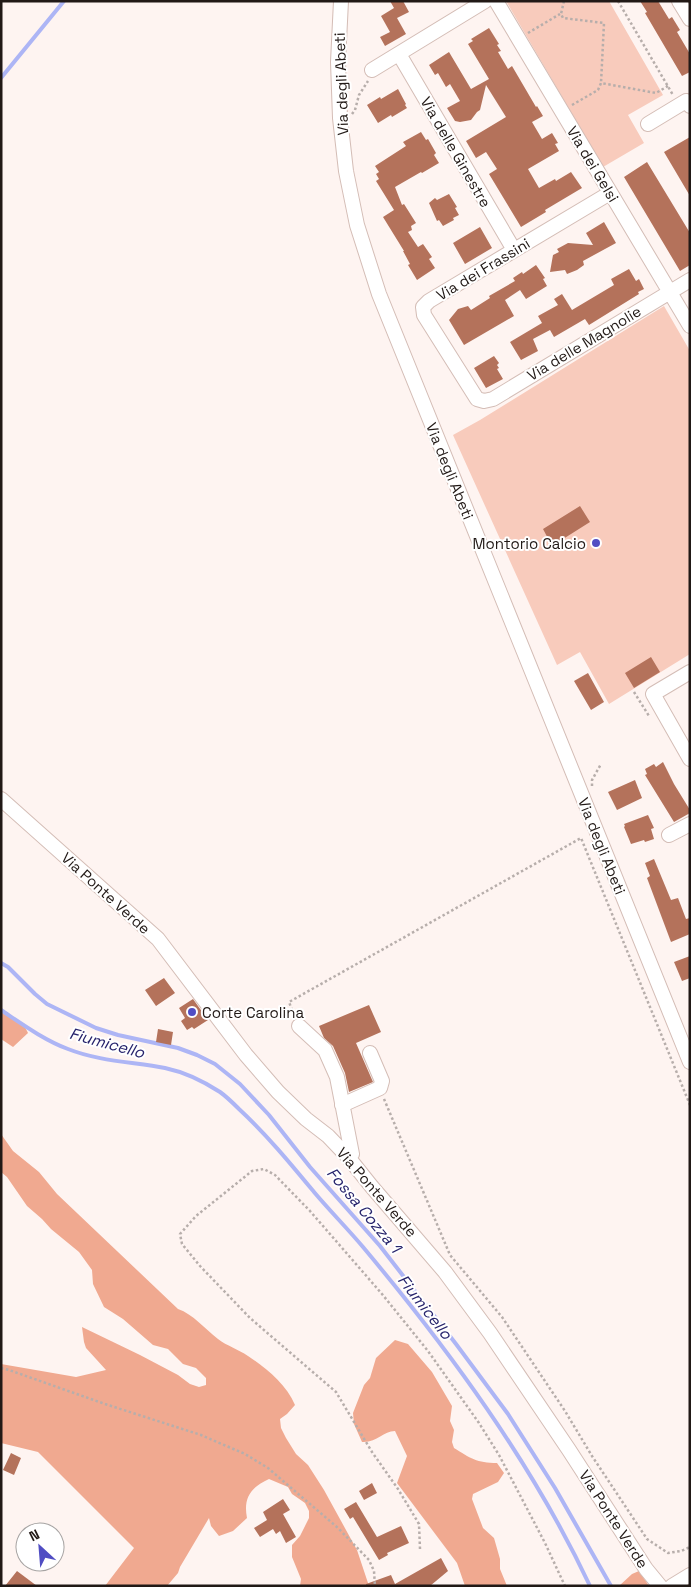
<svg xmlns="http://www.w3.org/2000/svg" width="691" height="1587" viewBox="0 0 691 1587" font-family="'Space Grotesk',sans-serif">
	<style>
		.green { fill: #f8cbbc }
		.forest { fill: #f0a990 }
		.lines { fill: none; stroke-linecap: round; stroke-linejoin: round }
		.stream { stroke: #adb5f5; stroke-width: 4 }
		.building { fill: #b4725b }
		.minor-casing { stroke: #d4bdb6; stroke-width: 16 }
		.path { stroke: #b7aeab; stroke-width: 2.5; stroke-dasharray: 2.5 2.5; stroke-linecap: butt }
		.minor { stroke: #fff; stroke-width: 14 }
		.poi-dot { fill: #504dc3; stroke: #fff; stroke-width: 2 }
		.labels { text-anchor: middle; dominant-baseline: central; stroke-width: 4; stroke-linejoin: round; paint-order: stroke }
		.street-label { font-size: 15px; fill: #211916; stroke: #fff }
		.poi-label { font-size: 15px; fill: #211916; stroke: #fff; text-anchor: end }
		.water-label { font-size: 16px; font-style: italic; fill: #27246c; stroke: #fff }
	</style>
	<rect width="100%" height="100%" fill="#fef4f1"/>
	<path class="green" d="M506,1H609L663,95L628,115L644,143L603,167Z
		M664,306L690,351V654L609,704L580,652L557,665L453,435L480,420Z"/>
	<path class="forest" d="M1,1008L24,1025L28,1033L13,1047L1,1039Z
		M1,1134L13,1151L39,1172L57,1194L178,1309C193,1314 205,1329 218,1339C227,1346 238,1349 248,1356C266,1368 286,1384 295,1405L287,1414L280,1419L281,1428L286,1438L296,1454L308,1465L324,1490L357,1550L369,1586H300L301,1579L292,1557V1545L300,1536L309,1518V1511L305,1503L292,1494L288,1487L269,1479C251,1487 243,1498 247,1518L233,1531L219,1536L211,1526L209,1518L180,1567L178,1573L167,1586H105L134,1548L38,1452L1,1443V1364L76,1377L106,1370L86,1348L84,1342L82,1327L140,1355L178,1375L190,1384L199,1387L206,1385V1378L196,1368L183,1364L168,1349L153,1345L123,1319L104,1307L93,1284L92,1270L79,1252L51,1229L42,1219L27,1206L7,1177L1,1172Z
		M395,1340L408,1344L432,1372L452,1406L450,1421L454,1430L452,1442L454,1448C470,1458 477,1463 497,1463L504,1473L498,1482L473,1494L472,1499L483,1528L494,1538L500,1559V1569L507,1586H465L457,1563L397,1483L407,1456L395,1431C383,1431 377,1443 362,1442L354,1424L353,1413L364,1385L370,1378L376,1358Z
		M639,1571L649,1586H619L632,1574Z"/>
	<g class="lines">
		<path class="stream" d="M1,78L64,1
			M1,963L8,967L35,994L47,1004L96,1028L118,1035L178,1048L197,1055L215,1064L240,1084L269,1115L310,1167L380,1246L456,1344L508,1414L555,1488L611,1586
			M1,1010C22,1024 44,1040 68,1049C98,1061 133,1062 165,1068C184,1072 203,1081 220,1092C227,1097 233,1103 239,1109C267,1135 290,1163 314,1192C330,1211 347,1228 363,1247C450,1351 532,1463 590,1586"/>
	</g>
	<path class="building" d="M390,1H403L409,12L397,18L406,34L385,46L380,37L390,32L381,16L394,8Z
		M640,1H658L669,19L672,17L680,30L677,32L690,54V72L682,76L645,13L647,12Z
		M489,28L499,44L497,45L501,51L498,52L508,69L512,66L536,107L537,106L543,116L532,122L542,139L552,133L558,143L555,144L559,151L528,169L539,188L555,179L556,181L571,172L582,188L545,210L546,212L521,227L489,174L497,169L486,152L476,158L466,141L506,117L486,85L480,110L477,112L471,120L460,122L455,121L447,108L460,101L450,84L446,87L438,73L435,75L429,65L449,52L471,89L489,79L468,44L473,41L471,39Z
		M398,89L406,104L405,105L407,108L392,117L391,115L378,123L367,105L380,97L381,99Z
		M421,132L426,140L428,139L436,153L434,155L439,163L422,173L421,172L395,187L402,205L404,204L416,223L411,226L412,230L408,232L418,247L423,244L432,257L429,259L435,268L417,280L408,265L410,264L403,251H404L383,217L394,210L376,181L379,179L376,174L379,172L375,166L406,146L403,142Z
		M690,137V196L664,152Z
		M647,162L690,233V265L680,271L624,177Z
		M449,194L457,207L455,208L459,215L453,218L454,220L443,226L439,220L437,221L429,203L435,198L437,200Z
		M604,222L616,243L583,261L584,265L577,270L567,274L565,270L550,272L553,255L559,252L557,249L568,243L593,245L586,233Z
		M480,227L492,248L465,264L453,243Z
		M536,265L545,278L543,279L547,286L526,299L520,290L505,300L514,316L464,345L449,320L458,309L468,306L471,310L490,298L489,296L515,281L513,278L522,272L523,274Z
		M629,269L636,281L639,279L644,289L638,292L639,294L589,325L585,319L554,337L550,330L533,339L538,351L521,360L510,342L542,323L538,316L558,305L554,299L562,294L572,310L614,285L611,279Z
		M494,356L499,363L497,365L499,368L497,369L503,379L486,388L474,368Z
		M580,506L590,522L552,546L543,529Z
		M651,657L660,672L634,688L625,673Z
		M588,673L604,702L591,710L574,681Z
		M663,762L674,784L690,810V813L674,822L645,775L647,774L645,769L654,764L656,767Z
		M635,780L642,798L617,810L608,792Z
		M648,815L654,828L651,829L654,839L645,842L644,840L631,844L624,827L625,826L624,824Z
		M654,859L671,900L678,898L686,919L690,918V934L671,942L647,878L650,876L645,863Z
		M690,956V978L682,981L674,962Z
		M164,978L175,993L156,1006L145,990Z
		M193,999L208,1020L194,1029L192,1027L187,1030L181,1021L185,1018L179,1008Z
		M369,1005L381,1032L356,1043L373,1082L349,1092L345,1073L333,1046L324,1038L319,1026Z
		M158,1029L173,1032L171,1045L156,1042Z
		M11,1453L21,1458L14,1475L3,1470Z
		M372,1483L377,1493L364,1500L359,1491Z
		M283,1499L290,1510L283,1514L296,1537L286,1543L280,1531L276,1534L273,1529L260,1537L254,1528L267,1520L263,1512Z
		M356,1502L377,1537L401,1526L409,1543L387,1553L388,1555L379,1560L353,1517L350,1519L344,1509Z
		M441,1558L448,1571L430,1586H366V1584L391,1575L395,1584Z
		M17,1571L37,1586H5Z"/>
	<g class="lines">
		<g class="minor-casing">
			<path id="minor" d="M341,1L338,62L340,118L346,171L357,225L379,294L690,1062
				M496,1L690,326
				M679,1L690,19
				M399,54L514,250
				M372,70L485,1
				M648,124L686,101L690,106
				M610,193L429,301L423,307L424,315L477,399L484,401L493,399L690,280
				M690,672L653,694L690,759
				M1,799L158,939L246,1055L278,1092L306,1119L328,1136L348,1157L372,1187L445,1272L490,1333L569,1450L646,1569L660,1586
				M669,835L690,824
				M299,1026L325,1050L337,1077L352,1154L348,1157
				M342,1105L380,1088L382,1081L370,1053
				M672,1586L690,1575"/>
		</g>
		<path class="path" d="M564,1L561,14L563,18L604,23L601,83
			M618,1L673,95
			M528,33L560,14
			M572,105L598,90L601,83L656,93L668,86
			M352,114L355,110L359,95L368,81
			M634,692L649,716
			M592,786V780L601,764
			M294,1015L289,1002L581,838L690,1105
			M384,1099L450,1255L502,1317L565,1411L592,1456L647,1539L668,1553L681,1551L690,1547
			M1,1368L9,1370L105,1404L201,1435L245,1454L268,1468L338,1528L369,1560L374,1571L375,1586
			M420,1549L419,1524L398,1489L372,1452L336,1392L250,1318L200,1266L182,1244L180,1234L196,1216L252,1171L264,1169L275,1175L310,1211L382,1294L428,1351L479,1423L499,1455L545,1543L565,1586"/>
		<use href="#minor" class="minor"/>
	</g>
	<g class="poi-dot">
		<circle cx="596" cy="543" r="5"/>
		<circle cx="192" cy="1012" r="5"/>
	</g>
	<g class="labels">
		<g class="street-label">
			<text transform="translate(341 84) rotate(-92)">Via degli Abeti</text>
			<text transform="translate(456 152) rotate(60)">Via delle Ginestre</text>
			<text transform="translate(593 164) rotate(59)">Via dei Gelsi</text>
			<text transform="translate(483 269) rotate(-31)">Via dei Frassini</text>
			<text transform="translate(584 343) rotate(-31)">Via delle Magnolie</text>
			<text transform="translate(450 471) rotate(68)">Via degli Abeti</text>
			<text transform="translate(602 846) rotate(68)">Via degli Abeti</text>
			<text transform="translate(106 893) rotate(42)">Via Ponte Verde</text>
			<text transform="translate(377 1192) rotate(49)">Via Ponte Verde</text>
			<text transform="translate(614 1519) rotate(57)">Via Ponte Verde</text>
		</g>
		<g class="poi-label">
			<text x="586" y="543">Montorio Calcio</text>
			<text x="202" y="1012" text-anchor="start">Corte Carolina</text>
		</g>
		<g class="water-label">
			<text transform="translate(107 1043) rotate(15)">Fiumicello</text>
			<text transform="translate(364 1210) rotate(50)">Fossa Cozza 1</text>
			<text transform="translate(425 1307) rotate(52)">Fiumicello</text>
		</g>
	</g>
	<rect width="691" height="1587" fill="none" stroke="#211916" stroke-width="5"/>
	<g transform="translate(40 1547) rotate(334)"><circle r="24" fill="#ffffff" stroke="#a6a3a2"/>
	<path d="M0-4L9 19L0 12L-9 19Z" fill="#504dc3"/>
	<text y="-8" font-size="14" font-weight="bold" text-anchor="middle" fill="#211916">N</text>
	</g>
</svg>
